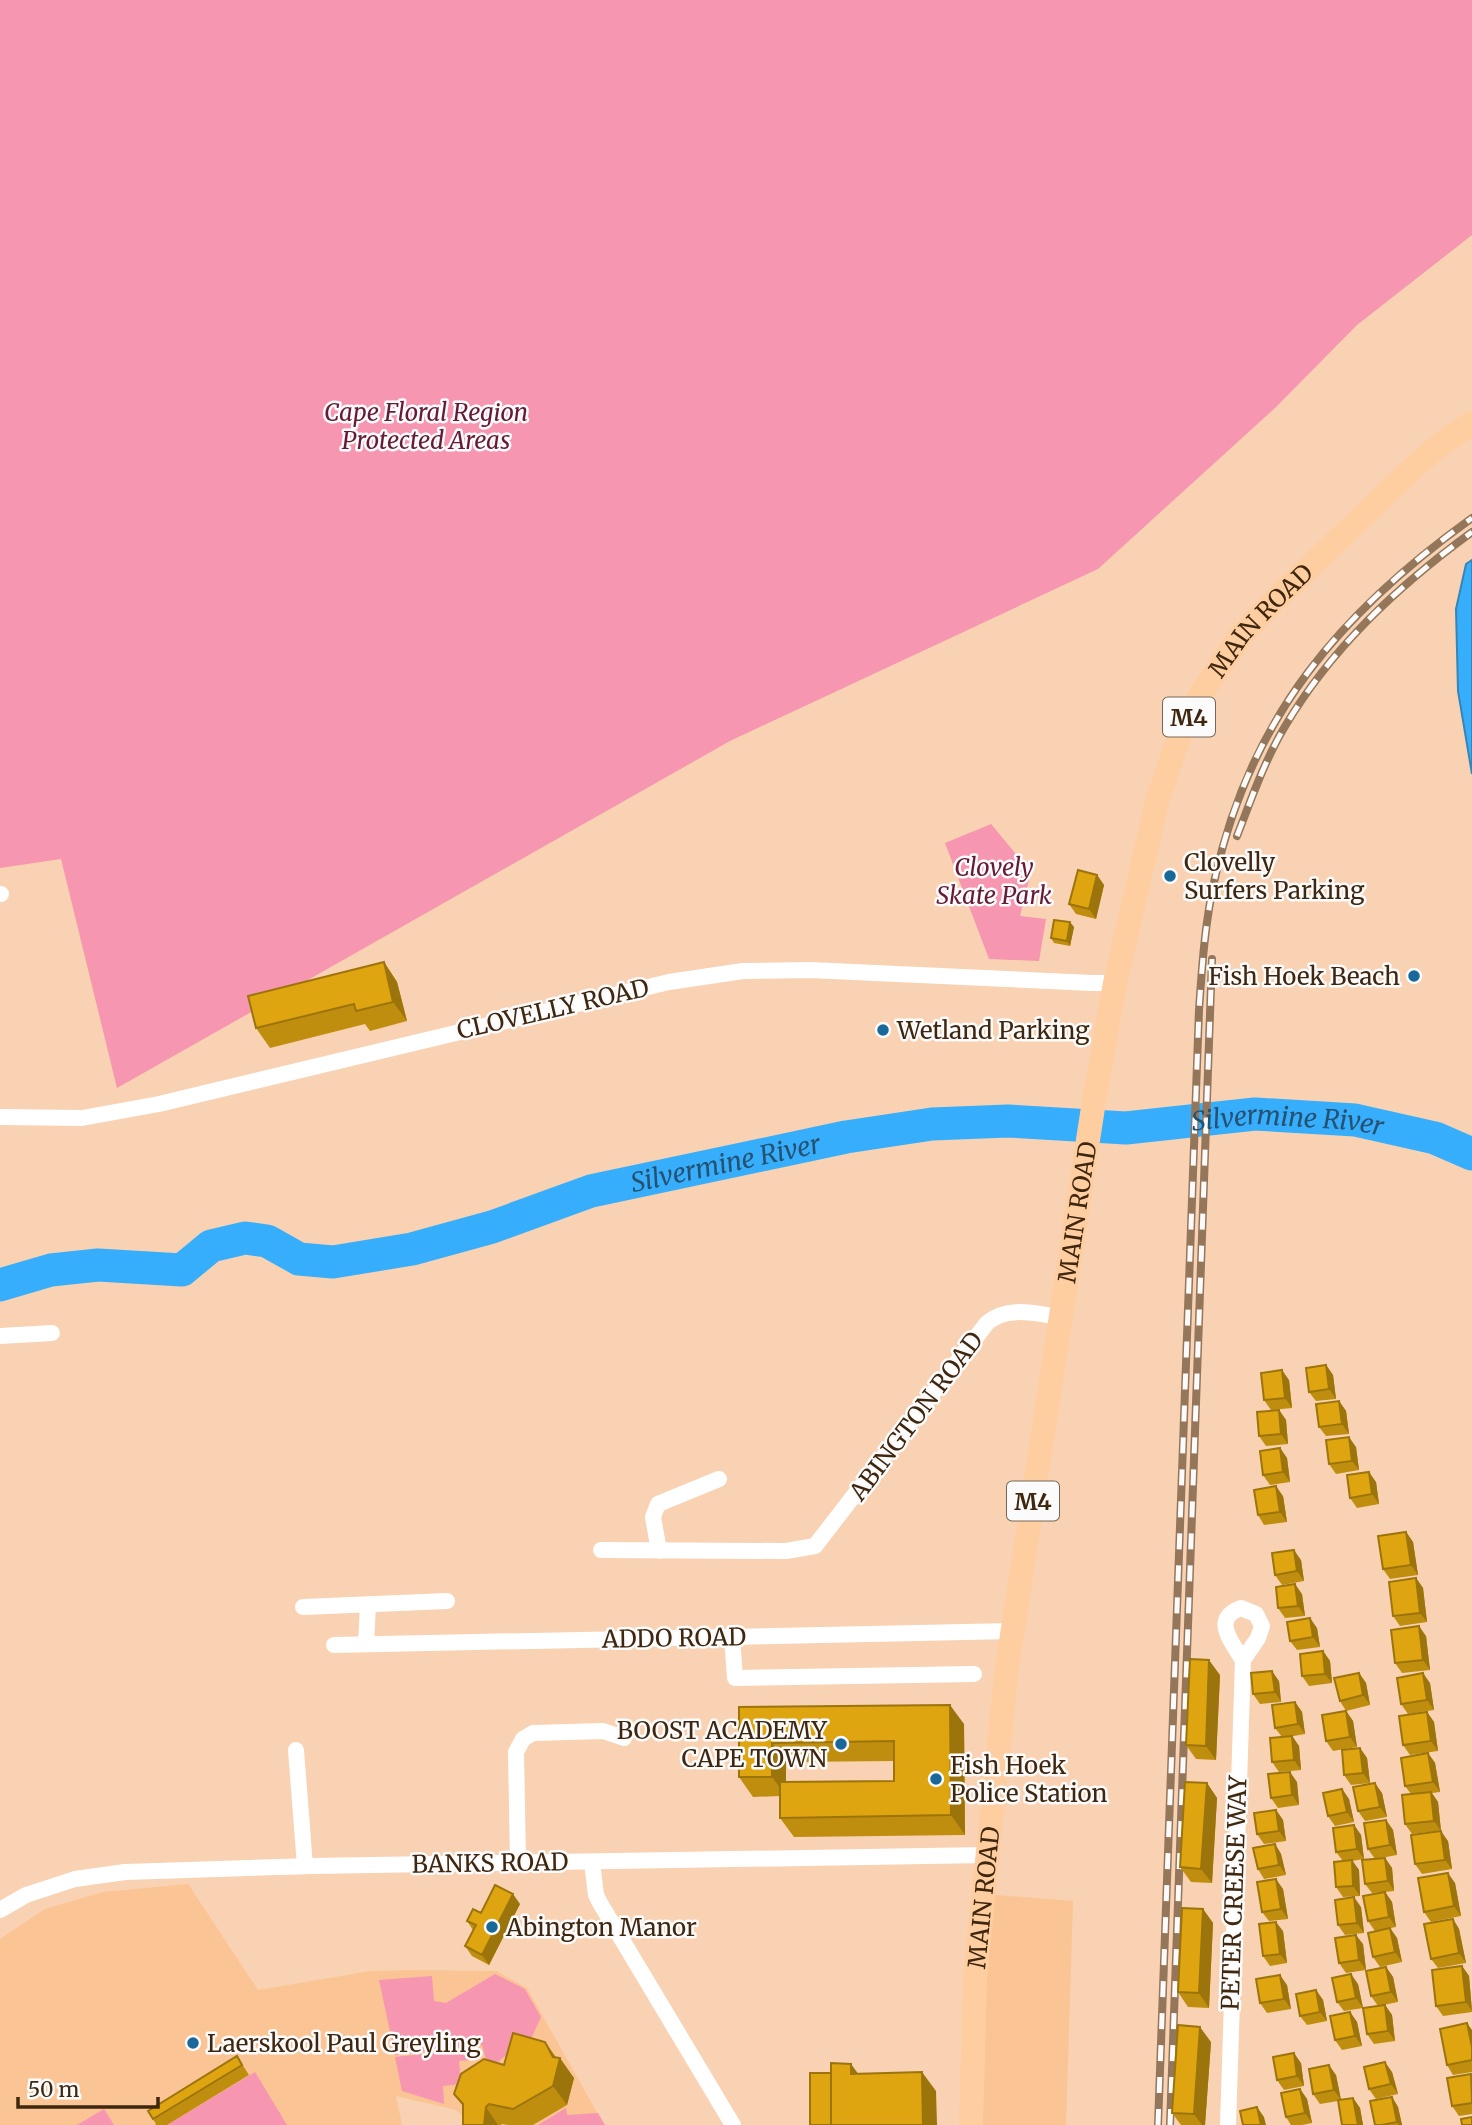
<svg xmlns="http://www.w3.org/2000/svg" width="1472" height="2125" viewBox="0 0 1472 2125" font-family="Merriweather,serif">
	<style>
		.built { fill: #fbc495 }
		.green { fill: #f696b1 }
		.water { fill: #36aefc; stroke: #3885b5; stroke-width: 2 }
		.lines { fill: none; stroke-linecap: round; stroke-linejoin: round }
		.river { stroke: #36aefc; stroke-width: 33 }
		.street { stroke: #fff; stroke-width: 16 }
		.primary { stroke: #fecea1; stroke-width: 24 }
		.rail-casing { stroke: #94765b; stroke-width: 8 }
		.rail { stroke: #fbfbfb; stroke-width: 5; stroke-dasharray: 16; stroke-linecap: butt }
		.wall { fill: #c08e0f; fill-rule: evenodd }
		.shaded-wall { fill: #9c740c }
		.building { fill: #dfa511; stroke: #9c740c; stroke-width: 2 }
		.poi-dot { fill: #19689a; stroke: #fbfbfb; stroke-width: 2.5 }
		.labels { text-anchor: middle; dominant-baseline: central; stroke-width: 5; stroke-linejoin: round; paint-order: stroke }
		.shield { fill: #fbfbfb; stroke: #776656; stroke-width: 2 }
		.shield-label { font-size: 23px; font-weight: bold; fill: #3e260f }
		.park-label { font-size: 24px; font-style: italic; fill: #651a35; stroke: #fbfbfb }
		.street-label { font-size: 24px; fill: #3e260f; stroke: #fbfbfb }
		.poi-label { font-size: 24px; fill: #3e260f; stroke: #fbfbfb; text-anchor: start }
		.water-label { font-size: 26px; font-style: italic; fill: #255272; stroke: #fbfbfb }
	</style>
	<rect width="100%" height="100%" fill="#f8d2b2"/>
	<path class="built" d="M188,1884L258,1990L371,1971L414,1970L496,1971L527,1988L604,2125H473L456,2110L396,2096L402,2125H0V1939L45,1909L103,1892Z
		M982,1894L1073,1901L1066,2125H971Z"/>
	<path class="green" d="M0,0H1472V235L1357,325L1276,407L1098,569L730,741L117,1088L61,859L0,868Z
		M991,824L1031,872L1020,916L1046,919L1039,961L989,959L945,843Z
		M495,1974L525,1989L541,2017L531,2039L512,2033L506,2055L489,2070L482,2045L395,2055L379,1980L432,1976L434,2001L446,2003Z
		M467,2049L471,2060L459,2061L461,2084L443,2086L444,2104L402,2091L395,2057Z
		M255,2072L287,2125H167Z
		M566,2108L567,2115L598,2113L605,2125H538Z
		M104,2109L114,2125H77Z"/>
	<path class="water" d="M1472,560V774L1458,691L1456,609L1466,564Z"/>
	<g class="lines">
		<path class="river" id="s1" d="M0,1285L51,1270L98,1265L182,1270L211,1246L245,1238L267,1241L299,1259L333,1262L412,1249L492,1227L591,1191L846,1137L932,1124L1008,1121L1126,1128L1255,1114L1355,1120L1435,1138L1472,1154"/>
		<path class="street" d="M0,894H1
			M0,1117L82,1118L159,1104L669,982L743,971L810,970L1092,983H1115
			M0,1336L52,1333
			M601,1550L786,1551L815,1546L987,1323C1008,1305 1036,1314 1061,1317
			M659,1551L653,1517L658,1504L719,1479
			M303,1607L447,1601
			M732,1637L735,1678L974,1674
			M366,1644L368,1605
			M334,1645L1013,1631
			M296,1750L305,1866
			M592,1862L596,1895L600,1903L733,2125
			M518,1863L516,1752L523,1739L533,1733L603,1731L624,1738
			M0,1910L26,1895L75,1879L125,1872L312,1866L986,1855
			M1228,2125L1243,1660L1258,1638L1262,1626L1256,1614L1241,1608C1211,1619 1232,1643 1243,1660"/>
		<path class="primary" id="s2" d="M971,2125L975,1979L1006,1674L1094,1101L1115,983L1158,798L1180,734L1200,695L1242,634L1275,600L1413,468L1441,444L1472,423"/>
		<g class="rail-casing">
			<path id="rail" d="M1237,836C1251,800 1264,762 1284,728C1331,648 1398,586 1472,532
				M1158,2125L1199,1010C1202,966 1205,921 1215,878C1251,716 1341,612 1472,518
				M1170,2125L1212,959"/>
		</g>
		<use href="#rail" class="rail"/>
	</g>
	<path class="wall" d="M1097,875L1104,885L1096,919L1076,914L1069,904Z
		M1074,927L1070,946L1054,943L1051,938Z
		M384,962L397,982L407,1021L370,1031L365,1024L270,1048L256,1028Z
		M1326,1365L1333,1375L1336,1399L1316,1401L1309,1392Z
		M1289,1380L1292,1408L1271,1410L1264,1400Z
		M1339,1401L1346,1411L1349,1434L1326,1436L1319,1427Z
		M1279,1410L1286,1420L1288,1444L1266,1446L1259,1436Z
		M1356,1447L1359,1470L1336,1474L1329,1464Z
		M1280,1448L1287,1458L1290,1482L1270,1485L1263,1475Z
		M1376,1482L1379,1504L1357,1508L1350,1498Z
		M1283,1496L1287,1522L1264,1525L1258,1515Z
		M1406,1532L1413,1542L1418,1575L1390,1579L1383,1569Z
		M1301,1560L1304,1581L1282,1585L1275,1575Z
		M1416,1578L1423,1588L1427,1622L1400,1626L1393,1616Z
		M1302,1594L1305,1616L1285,1618L1278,1608Z
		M1317,1628L1320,1647L1297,1650L1290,1641Z
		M1426,1636L1430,1670L1402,1673L1395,1663Z
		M1323,1651L1330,1661L1332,1683L1309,1686L1302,1676Z
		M1359,1673L1366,1683L1370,1705L1346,1711L1340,1701Z
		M1220,1675L1216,1760L1196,1759L1186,1745Z
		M1279,1681L1281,1702L1260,1704L1253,1694Z
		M1430,1683L1434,1710L1408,1714L1401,1704Z
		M1295,1702L1302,1712L1305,1734L1288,1737L1292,1736L1299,1746L1301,1770L1279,1772L1272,1762L1282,1737L1275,1728Z
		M739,1707L964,1724L965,1835L794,1837L780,1818V1796L753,1797L739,1777ZM894,1761V1781L786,1782V1762Z
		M1346,1711L1353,1721L1357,1747L1333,1751L1326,1741Z
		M1427,1712L1434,1722L1438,1751L1410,1755L1403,1745Z
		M1360,1748L1367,1758L1370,1783L1351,1785L1344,1775Z
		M1428,1753L1435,1763L1440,1792L1432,1793L1438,1802L1441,1831L1412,1834L1405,1824L1411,1794L1405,1786Z
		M1297,1782L1299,1805L1278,1808L1271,1798Z
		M1207,1783L1217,1798L1212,1883L1191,1882L1180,1867Z
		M1342,1789L1349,1799L1354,1822L1335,1826L1328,1816Z
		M1382,1793L1387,1817L1365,1821L1358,1811Z
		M1276,1810L1283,1820L1286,1841L1264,1844L1257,1834Z
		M1386,1820L1393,1830L1397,1855L1375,1859L1368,1849Z
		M1354,1825L1361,1835L1364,1859L1352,1861L1359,1870L1360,1896L1343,1897L1336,1887L1343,1861L1336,1852Z
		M1448,1841L1452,1869L1422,1874L1415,1864Z
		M1275,1844L1281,1854L1286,1875L1264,1879L1258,1869Z
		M1385,1858L1392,1868L1394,1891L1385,1892L1392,1902L1396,1927L1375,1931L1368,1921L1385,1892L1372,1893L1365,1884Z
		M1455,1883L1461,1916L1431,1922L1424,1912Z
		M1283,1889L1288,1919L1269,1921L1262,1912Z
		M520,1904L489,1965L472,1956L465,1946L473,1930L467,1921L481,1913Z
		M1361,1907L1364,1933L1345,1935L1338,1925Z
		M1203,1909L1213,1923L1209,2008L1188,2007L1178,1992Z
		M1453,1919L1459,1929L1466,1963L1438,1968L1431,1959Z
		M1390,1928L1397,1938L1402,1962L1380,1967L1373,1957Z
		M1283,1931L1287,1963L1270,1966L1263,1956Z
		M1363,1944L1366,1970L1346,1973L1339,1963Z
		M1462,1966L1469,1976L1472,2012L1443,2016L1436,2006Z
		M1386,1967L1393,1977L1398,2002L1378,2006L1371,1996Z
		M1358,1984L1363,2008L1344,2011L1337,2002Z
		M1287,1985L1291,2009L1267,2013L1260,2003Z
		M1316,1990L1323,2000L1327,2021L1307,2025L1300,2016Z
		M1385,2005L1392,2015L1395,2041L1374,2044L1367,2034Z
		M1350,2012L1357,2022L1362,2046L1342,2050L1335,2040Z
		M1472,2030V2072L1453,2075L1447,2065Z
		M545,2042L556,2057L574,2078L567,2105L533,2125H508L502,2124L501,2125H463V2106L454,2094Z
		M1211,2042L1205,2125H1181L1172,2113Z
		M237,2056L249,2075L167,2125H155L156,2124L148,2111Z
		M1301,2063L1304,2086L1284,2090L1277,2080Z
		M1392,2072L1398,2094L1376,2099L1369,2089Z
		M1336,2075L1341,2100L1353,2098L1360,2108L1363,2125H1342L1338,2101L1320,2104L1313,2094Z
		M1472,2075V2114L1459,2116L1452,2106Z
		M1300,2089L1307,2099L1312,2123L1302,2125H1291L1286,2117Z
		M1392,2097L1398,2107L1402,2125H1375Z"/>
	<path class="shaded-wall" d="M1097,875L1104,885L1096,919L1089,909Z
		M1070,922L1074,927L1070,946L1067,941Z
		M384,962L397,982L407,1021L393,1002Z
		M1326,1365L1333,1375L1336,1399L1329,1389Z
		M1282,1370L1289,1380L1292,1408L1285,1398Z
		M1339,1401L1346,1411L1349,1434L1342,1424Z
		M1279,1410L1286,1420L1288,1444L1281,1434Z
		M1349,1437L1356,1447L1359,1470L1352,1461Z
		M1280,1448L1287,1458L1290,1482L1283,1472Z
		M1369,1472L1376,1482L1379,1504L1372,1494Z
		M1276,1486L1283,1496L1287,1522L1280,1512Z
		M1406,1532L1413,1542L1418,1575L1411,1565Z
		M1294,1550L1301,1560L1304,1581L1297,1571Z
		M1416,1578L1423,1588L1427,1622L1420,1613Z
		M1295,1584L1302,1594L1305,1616L1298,1606Z
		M1310,1618L1317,1628L1320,1647L1313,1637Z
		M1419,1626L1426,1636L1430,1670L1423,1660Z
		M1323,1651L1330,1661L1332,1683L1325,1674Z
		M1209,1660L1220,1675L1216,1760L1206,1746Z
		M1272,1671L1279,1681L1281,1702L1275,1692Z
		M1359,1673L1366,1683L1370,1705L1363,1695Z
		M1423,1673L1430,1683L1434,1710L1427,1700Z
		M1295,1702L1302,1712L1305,1734L1298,1724Z
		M950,1705L964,1724L965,1835L951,1815Z
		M1346,1711L1353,1721L1357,1747L1350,1737Z
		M1427,1712L1434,1722L1438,1751L1431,1741Z
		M1292,1736L1299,1746L1301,1770L1294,1760Z
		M772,1743L786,1762V1796L772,1777Z
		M1360,1748L1367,1758L1370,1783L1363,1773Z
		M1428,1753L1435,1763L1440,1792L1433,1782Z
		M1290,1772L1297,1782L1299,1805L1292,1795Z
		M1207,1783L1217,1798L1212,1883L1201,1869Z
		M1375,1783L1382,1793L1387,1817L1380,1807Z
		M1342,1789L1349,1799L1354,1822L1347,1812Z
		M1431,1792L1438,1802L1441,1831L1434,1821Z
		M1276,1810L1283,1820L1286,1841L1279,1831Z
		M1386,1820L1393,1830L1397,1855L1390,1845Z
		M1354,1825L1361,1835L1364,1859L1357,1849Z
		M1441,1831L1448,1841L1452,1869L1445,1860Z
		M1275,1844L1281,1854L1286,1875L1279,1865Z
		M1385,1858L1392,1868L1394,1891L1388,1881Z
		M1352,1860L1359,1870L1360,1896L1353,1886Z
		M1448,1873L1455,1883L1461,1916L1454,1906Z
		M1276,1879L1283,1889L1288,1919L1281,1909Z
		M1385,1892L1392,1902L1396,1927L1389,1917Z
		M513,1894L520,1904L489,1965L482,1955Z
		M1354,1897L1361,1907L1364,1933L1357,1923Z
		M1203,1909L1213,1923L1209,2008L1199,1993Z
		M1453,1919L1459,1929L1466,1963L1459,1953Z
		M1276,1922L1283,1931L1287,1963L1280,1954Z
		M1390,1928L1397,1938L1402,1962L1395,1952Z
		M1356,1935L1363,1944L1366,1970L1359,1960Z
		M1462,1966L1469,1976L1472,2011L1466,2002Z
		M1386,1967L1393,1977L1398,2002L1391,1992Z
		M1351,1974L1358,1984L1363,2008L1356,1998Z
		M1280,1975L1287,1985L1291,2009L1284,1999Z
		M1316,1990L1323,2000L1327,2021L1320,2012Z
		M1385,2005L1392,2015L1395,2041L1388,2031Z
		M1350,2012L1357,2022L1362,2046L1355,2036Z
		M1467,2023L1472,2030V2047Z
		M1200,2027L1211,2042L1205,2125H1202L1194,2114Z
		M545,2042L559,2063L560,2058L574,2078L567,2105L553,2086V2057Z
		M1294,2053L1301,2063L1304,2086L1297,2076Z
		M1385,2062L1392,2072L1398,2094L1391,2084Z
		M851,2064L865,2083L851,2074Z
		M1329,2065L1336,2075L1341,2100L1334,2090Z
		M922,2072L936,2091L937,2125H923Z
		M1300,2089L1307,2099L1312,2123L1305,2113Z
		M1392,2097L1398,2107L1402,2125H1399L1397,2122Z
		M1353,2098L1360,2108L1363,2125H1358Z
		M486,2107L498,2125H484Z
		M1257,2107L1264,2117L1266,2125H1261Z"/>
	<path class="building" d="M1078,870L1097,875L1089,909L1069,904Z
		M1054,920L1070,922L1067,941L1051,938Z
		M384,962L393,1002L356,1011L354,1004L256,1028L248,996Z
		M1326,1365L1329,1389L1309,1392L1306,1368Z
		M1282,1370L1285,1398L1264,1400L1261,1373Z
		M1339,1401L1342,1424L1319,1427L1316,1404Z
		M1279,1410L1281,1434L1259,1436L1257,1412Z
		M1349,1437L1352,1461L1329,1464L1326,1440Z
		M1280,1448L1283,1472L1263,1475L1260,1451Z
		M1369,1472L1372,1494L1350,1498L1347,1475Z
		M1276,1486L1280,1512L1258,1515L1254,1490Z
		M1406,1532L1411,1565L1383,1569L1378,1536Z
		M1294,1550L1297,1571L1275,1575L1272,1553Z
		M1416,1578L1420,1613L1393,1616L1389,1582Z
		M1295,1584L1298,1606L1278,1608L1276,1587Z
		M1310,1618L1313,1637L1290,1641L1287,1622Z
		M1419,1626L1423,1660L1395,1663L1391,1630Z
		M1323,1651L1325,1674L1302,1676L1300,1654Z
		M1190,1659L1209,1660L1206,1746L1186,1745Z
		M1272,1671L1275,1692L1253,1694L1251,1673Z
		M1359,1673L1363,1695L1340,1701L1334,1678Z
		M1423,1673L1427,1700L1401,1704L1397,1678Z
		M1295,1702L1298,1724L1275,1728L1272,1705Z
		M950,1705L951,1815L780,1818V1782L894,1781V1741L772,1743V1777H739V1707Z
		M1346,1711L1350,1737L1326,1741L1322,1715Z
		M1427,1712L1431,1741L1403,1745L1399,1716Z
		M1292,1736L1294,1760L1272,1762L1270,1738Z
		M1360,1748L1363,1773L1344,1775L1342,1750Z
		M1428,1753L1433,1782L1405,1786L1401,1758Z
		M1290,1772L1292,1795L1271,1798L1268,1774Z
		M1185,1782L1207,1783L1201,1869L1180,1867Z
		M1375,1783L1380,1807L1358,1811L1353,1787Z
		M1342,1789L1347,1812L1328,1816L1323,1793Z
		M1431,1792L1434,1821L1405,1824L1402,1795Z
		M1276,1810L1279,1831L1257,1834L1254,1813Z
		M1386,1820L1390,1845L1368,1849L1364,1823Z
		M1354,1825L1357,1849L1336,1852L1333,1828Z
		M1441,1831L1445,1860L1415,1864L1411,1835Z
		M1275,1844L1279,1865L1258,1869L1253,1848Z
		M1385,1858L1388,1881L1365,1884L1362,1860Z
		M1352,1860L1353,1886L1336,1887L1334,1862Z
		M1448,1873L1454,1906L1424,1912L1418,1878Z
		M1276,1879L1281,1909L1262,1912L1257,1882Z
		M495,1885L513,1894L482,1955L465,1946L476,1925L467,1921L473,1909L481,1913Z
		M1385,1892L1389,1917L1368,1921L1363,1896Z
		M1354,1897L1357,1923L1338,1925L1335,1900Z
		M1182,1908L1203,1909L1199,1993L1178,1992Z
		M1453,1919L1459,1953L1431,1959L1424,1924Z
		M1276,1922L1280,1954L1263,1956L1259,1924Z
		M1390,1928L1395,1952L1373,1957L1368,1933Z
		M1356,1935L1359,1960L1339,1963L1335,1938Z
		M1462,1966L1466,2002L1436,2006L1432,1970Z
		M1386,1967L1391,1992L1371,1996L1366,1971Z
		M1351,1974L1356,1998L1337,2002L1332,1978Z
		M1280,1975L1284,1999L1260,2003L1256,1979Z
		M1316,1990L1320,2012L1300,2016L1296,1994Z
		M1385,2005L1388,2031L1367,2034L1363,2008Z
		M1350,2012L1355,2036L1335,2040L1330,2016Z
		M1467,2023L1472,2047V2060L1447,2065L1440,2029Z
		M1178,2025L1200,2027L1194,2114L1172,2113Z
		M513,2033L545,2042L553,2057L560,2058L553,2086L513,2109L489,2104L486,2107L484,2125H463V2104L454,2094L461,2074L484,2059L504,2065Z
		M1294,2053L1297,2076L1277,2080L1273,2057Z
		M237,2056L242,2065L153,2119L148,2111Z
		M1385,2062L1391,2084L1369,2089L1364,2067Z
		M831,2063L851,2064V2074L922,2072L923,2125H831Z
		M1329,2065L1334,2090L1313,2094L1309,2069Z
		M810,2073H831V2125H810Z
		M1471,2074L1472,2103L1452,2106L1447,2078Z
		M1300,2089L1305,2113L1286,2117L1281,2093Z
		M1392,2097L1397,2122L1382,2125H1375L1370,2101Z
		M1353,2098L1358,2125H1342L1338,2100Z
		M1257,2107L1261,2125H1243L1240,2111Z
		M1472,2117V2125H1462L1461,2119Z"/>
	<g class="poi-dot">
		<circle cx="1170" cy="876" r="7"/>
		<circle cx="1414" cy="976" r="7"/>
		<circle cx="883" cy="1030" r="7"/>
		<circle cx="841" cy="1744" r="7"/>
		<circle cx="936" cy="1779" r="7"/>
		<circle cx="492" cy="1927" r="7"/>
		<circle cx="193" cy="2043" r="7"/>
	</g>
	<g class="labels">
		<g class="shield">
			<rect x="1163" y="697.5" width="52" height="39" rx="5"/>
			<rect x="1007" y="1481.5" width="52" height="39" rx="5"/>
		</g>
		<g class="shield-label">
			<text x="1189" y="717">M4</text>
			<text x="1033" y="1501">M4</text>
		</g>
		<g class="park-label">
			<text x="426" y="412">Cape Floral Region<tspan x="426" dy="28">Protected Areas</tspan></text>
			<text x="994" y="867">Clovely<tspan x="994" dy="28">Skate Park</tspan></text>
		</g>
		<g class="street-label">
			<text stroke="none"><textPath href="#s2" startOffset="1550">MAIN ROAD</textPath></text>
			<text transform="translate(553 1009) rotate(-13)">CLOVELLY ROAD</text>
			<text stroke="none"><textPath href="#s2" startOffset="920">MAIN ROAD</textPath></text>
			<text transform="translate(916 1416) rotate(-53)">ABINGTON ROAD</text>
			<text transform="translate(674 1638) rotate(-1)">ADDO ROAD</text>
			<text transform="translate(490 1863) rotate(-1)">BANKS ROAD</text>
			<text transform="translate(1234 1893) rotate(-88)">PETER CREESE WAY</text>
			<text stroke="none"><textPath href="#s2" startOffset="228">MAIN ROAD</textPath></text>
		</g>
		<g class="poi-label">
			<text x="1184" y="862">Clovelly<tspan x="1184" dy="28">Surfers Parking</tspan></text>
			<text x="1400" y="976" text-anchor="end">Fish Hoek Beach</text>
			<text x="897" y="1030">Wetland Parking</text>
			<text x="827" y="1730" text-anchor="end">BOOST ACADEMY<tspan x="827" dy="28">CAPE TOWN</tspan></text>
			<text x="950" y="1765">Fish Hoek<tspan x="950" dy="28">Police Station</tspan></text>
			<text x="506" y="1927">Abington Manor</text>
			<text x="207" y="2043">Laerskool Paul Greyling</text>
		</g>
		<g class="water-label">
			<text stroke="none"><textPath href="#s1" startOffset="1323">Silvermine River</textPath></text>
			<text stroke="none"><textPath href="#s1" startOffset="756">Silvermine River</textPath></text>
		</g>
	</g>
	<path d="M18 2097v10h140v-10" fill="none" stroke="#3e260f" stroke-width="3.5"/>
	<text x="28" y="2097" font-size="21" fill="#3e260f" stroke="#fbfbfb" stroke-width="5" paint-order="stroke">50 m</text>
</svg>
